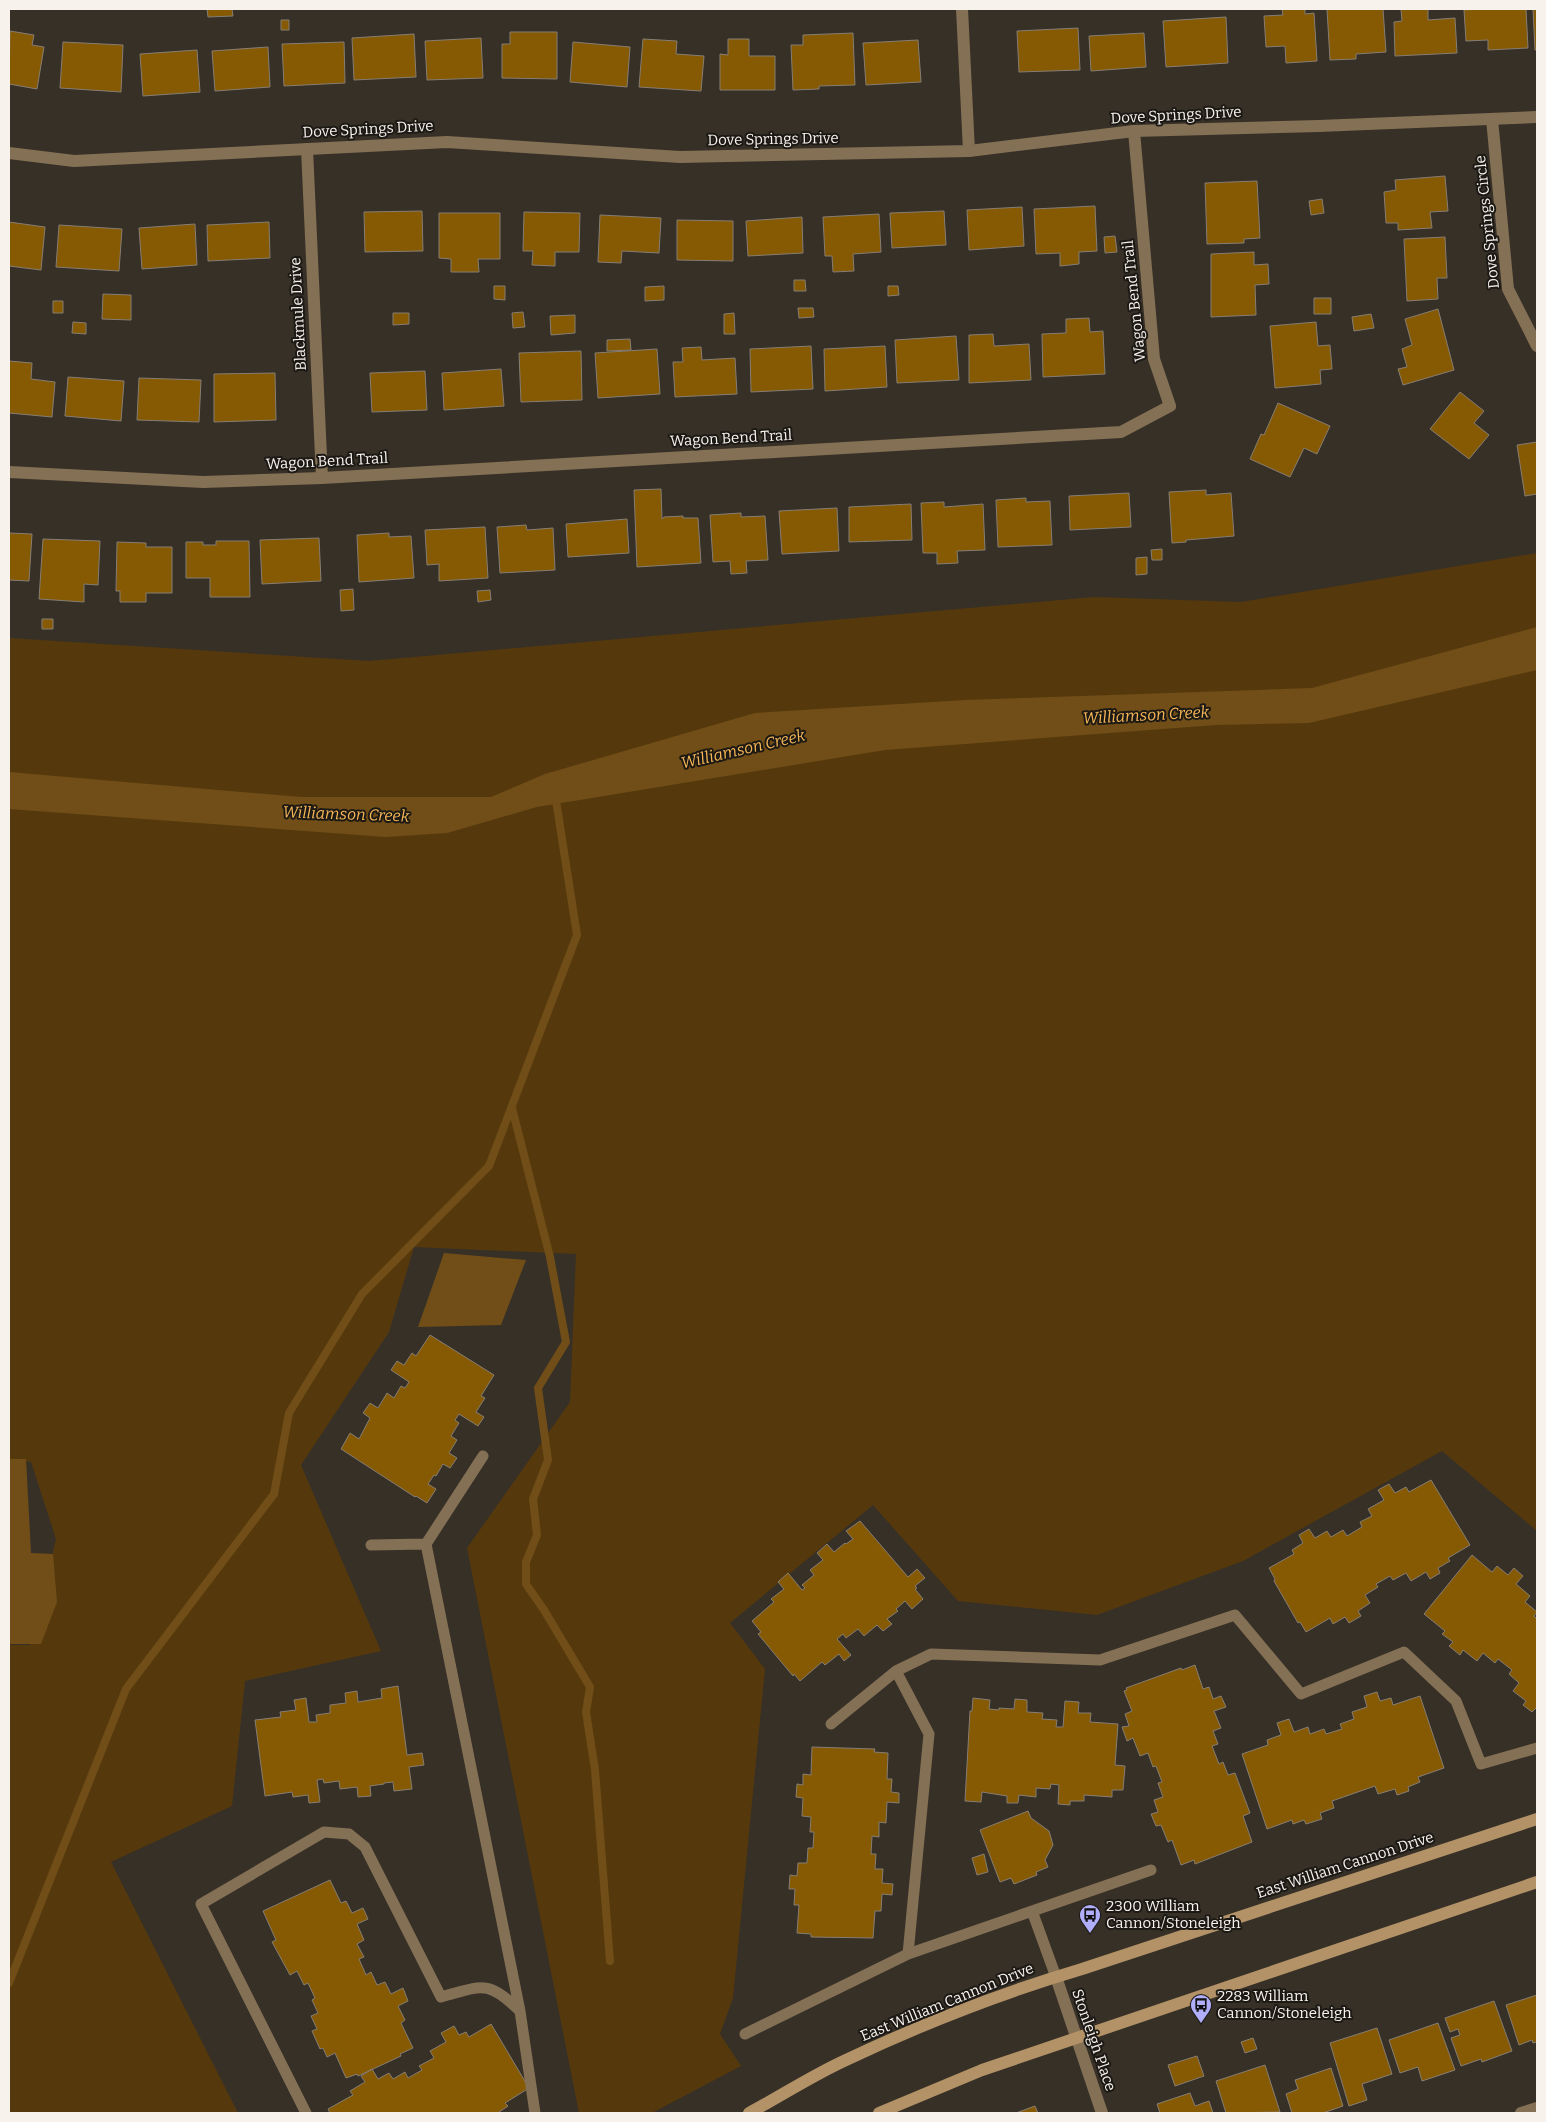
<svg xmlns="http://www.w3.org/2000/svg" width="1546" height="2122" viewBox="0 0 1546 2122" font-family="Bitter,serif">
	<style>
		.green { fill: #55390d }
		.water { fill: #714e17 }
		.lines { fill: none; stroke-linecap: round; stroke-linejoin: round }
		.stream { stroke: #714e17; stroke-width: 8 }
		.building { fill: #865903; stroke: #867e73 }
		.service { stroke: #847055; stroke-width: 11 }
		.minor { stroke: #847055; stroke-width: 12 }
		.tertiary { stroke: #847055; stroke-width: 12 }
		.secondary { stroke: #b29266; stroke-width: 12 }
		.labels { text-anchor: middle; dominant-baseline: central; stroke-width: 4; stroke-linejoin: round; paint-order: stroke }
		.street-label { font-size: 15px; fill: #f7f2ec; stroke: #1c1915 }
		.poi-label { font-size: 15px; fill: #f7f2ec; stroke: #1c1915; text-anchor: start }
		.water-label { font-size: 16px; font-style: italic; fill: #f6b656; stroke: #1c1915 }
	</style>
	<rect width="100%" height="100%" fill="#373027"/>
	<path class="green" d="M1537,553V1531L1442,1451L1243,1561L1097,1615L958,1601L873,1505L730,1623L765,1669L733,1998L720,2034L741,2066L652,2113H579L467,1548L570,1402L576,1254L414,1247L389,1332L301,1465L381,1651L245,1681L232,1806L111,1862L238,2113H9V1645H30L56,1539L31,1462L9,1459V638L369,661L1094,597L1241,602Z"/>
	<path class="water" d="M1537,627V670L1309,723L1216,725L885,750L537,807L447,833L386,837L9,809V772L301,797H491L545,774L755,713L965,700L1312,688Z
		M444,1253L526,1260L501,1325L418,1327Z
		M9,1459H26L31,1553L53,1554L57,1602L41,1644H9Z"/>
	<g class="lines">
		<path class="stream" d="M512,1108L550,1257L566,1342L538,1388L548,1460L533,1499L537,1535L526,1562V1584L544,1610L590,1687L586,1712L595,1770L610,1961
			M9,1983L126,1689L274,1494L289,1413L362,1294L489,1166L577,935L555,794"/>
	</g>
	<path class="building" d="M207,9H232L233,16L208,17Z
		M1282,9H1305V14L1314,13L1317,61L1286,63L1285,46L1266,47L1264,16L1283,15Z
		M1327,9H1383L1386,52L1356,54V59L1330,60Z
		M1401,9H1428V20L1455,18L1457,53L1395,56L1394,22L1402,21Z
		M1475,9H1526L1528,48L1488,50V40L1466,41L1464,10Z
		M1533,9H1537V50H1535Z
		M1226,17L1228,63L1166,67L1163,21Z
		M281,20H289V30H281Z
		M1078,28L1080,70L1019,72L1017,31Z
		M10,31L34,35L32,45L44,47L37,89L9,84Z
		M510,32H557V79L502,78V44H510Z
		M853,33L855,85L819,86V89L793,90L791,45H803V35Z
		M1144,33L1146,67L1091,71L1089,36Z
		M414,34L416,77L354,80L352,38Z
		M481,38L483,78L427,80L425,41Z
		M643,39L677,41L676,54L704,56L701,91L639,87Z
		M728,39H749V56H775V90H720V54L728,55Z
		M918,40L921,82L866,85L863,43Z
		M63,42L123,45L121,92L60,88Z
		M344,42L345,83L284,86L282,44Z
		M573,42L630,47L627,87L570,82Z
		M268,47L270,87L215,91L212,51Z
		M197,50L200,92L143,96L140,54Z
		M1445,176L1448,211L1430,212L1432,228L1398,230V223H1386L1384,192L1396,190L1395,180Z
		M1257,181L1260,238L1244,239V243L1207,244L1205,183Z
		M1322,199L1324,213L1311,215L1309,201Z
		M1095,206L1097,251L1079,252V264L1060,266V253L1036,254L1034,209Z
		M1022,207L1024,246L969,250L967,210Z
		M422,211L423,251L365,252L364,212Z
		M944,211L946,245L892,248L890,213Z
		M524,212L580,213L579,252H555V266L532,265L533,251H523Z
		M439,213H500V259H478L479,272H451V259L439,258Z
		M879,214L881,252L853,254L854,271L833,272L832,256H825L823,217Z
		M600,215L661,218L659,253L622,251L621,263L598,262Z
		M802,217L803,253L748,256L746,221Z
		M677,220L733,221V261L677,260Z
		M9,222L45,227L41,270L9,266Z
		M269,222L270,258L208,261L207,225Z
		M195,224L197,265L142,269L139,228Z
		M59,225L122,229L119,271L56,267Z
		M1115,236L1117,252L1105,253L1104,237Z
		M1445,237L1447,278H1437L1438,299L1407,301L1404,239Z
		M1254,252V265L1268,264L1269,284L1255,285L1256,315L1211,317V254Z
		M794,280H805L806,291H794Z
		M494,286H505V300L494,299Z
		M664,286V300L645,301V287Z
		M888,286H898L899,295L888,296Z
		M103,294L131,295V320L102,319Z
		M1314,298H1331V314H1314Z
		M53,301H63V313H53Z
		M798,308H813L814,317L799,318Z
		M1438,309L1454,370L1403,385L1398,369L1407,367L1402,349L1412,345L1405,319Z
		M523,312L525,327L513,328L512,313Z
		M393,313H409V324L393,325Z
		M734,313L735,334H724V314Z
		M1371,314L1374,328L1354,331L1352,317Z
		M575,315V333L551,335L550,316Z
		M1089,318L1090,332L1103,331L1105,374L1043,377L1042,334L1066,333V319Z
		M73,322L86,323V334L72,333Z
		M1316,322L1318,346L1330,345L1332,369L1320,370L1321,384L1275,388L1270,326Z
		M993,334L994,346L1029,344L1031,380L969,383V335Z
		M956,336L959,380L897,383L895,340Z
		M630,339L631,350L607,351V340Z
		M811,346L813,389L751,392L750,349Z
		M885,346L887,387L825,391L824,349Z
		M701,347L702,360L735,358L737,394L675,397L673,362H683L682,348Z
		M657,349L660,394L598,398L595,353Z
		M581,351L582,400L521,402L519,353Z
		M9,361L32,363L31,379L55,382L52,417L9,413Z
		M501,369L504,406L444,410L442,373Z
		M425,371L427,410L372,412L370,373Z
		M275,373L276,420L214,422V374Z
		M68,377L124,381L121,421L65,416Z
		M139,378L201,380L199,422L137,420Z
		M1460,392L1484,411L1474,423L1489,435L1469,459L1430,429Z
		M1278,403L1330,426L1317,454L1304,448L1290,477L1250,459L1261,434L1264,435Z
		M1537,442V494L1525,496L1517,445Z
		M661,489L662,519L664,517L683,516V518H698L701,563L637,567L634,490Z
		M1206,490V495L1231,493L1234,536L1186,540V542L1172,543L1169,492Z
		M1129,493L1131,527L1070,530L1069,496Z
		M1026,498V502L1050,501L1052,545L998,547L996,500Z
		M944,502V507L983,504L985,550L957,551L958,563L937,564V553H923L921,503Z
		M911,504L912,540L849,542V507Z
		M837,508L839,551L782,554L779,511Z
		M741,513V517L765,516L768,560L746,561L747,573L731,574L730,561L713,562L710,515Z
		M627,519L629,553L568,557L566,524Z
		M526,525L527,530L553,528L555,570L500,573L497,527Z
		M485,527L488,578L439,581V564L427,565L425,530Z
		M9,533L32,534L29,581L9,580Z
		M389,533V537L411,536L414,578L359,582L357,535Z
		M319,538L321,581L262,584L260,540Z
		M43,539L100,541L98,585L84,584V602L39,599Z
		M216,541H249L250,597H210V578H186V542H203V545H216Z
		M117,542L146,543V547H172V593H146V602H120V591H116Z
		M1162,549V560H1152L1151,550Z
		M1147,557V574L1136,575V558Z
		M353,589L354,610L341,611L340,590Z
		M490,590L491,600L478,602L477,591Z
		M42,619H53V629H42Z
		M430,1335L494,1375L481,1396L485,1398L476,1412L484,1417L478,1426L459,1414L455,1420L459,1423L451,1436L457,1440L449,1453L457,1458L450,1468L443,1464L436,1476L434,1475L428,1484L436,1489L427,1503L416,1496L415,1497L341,1449L350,1433L359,1439L370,1418L363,1413L370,1403L378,1408L387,1393L394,1398L401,1386L405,1388L409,1382L391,1370L397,1361L404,1365L412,1353L416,1356Z
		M1431,1480L1470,1545L1448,1558L1450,1561L1438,1568L1440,1573L1430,1579L1426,1572L1411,1581L1406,1573L1393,1580L1390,1576L1376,1584L1378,1587L1365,1595L1370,1603L1358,1611L1361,1616L1349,1623L1345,1617L1333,1624L1330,1618L1306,1632L1300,1622L1298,1623L1274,1581L1275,1579L1269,1568L1294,1554L1292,1550L1303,1543L1299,1535L1309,1529L1315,1538L1327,1531L1331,1537L1343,1530L1347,1536L1362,1527L1360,1522L1372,1516L1368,1509L1384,1500L1378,1490L1389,1484L1395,1493L1406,1487L1409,1492Z
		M860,1521L908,1577L917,1569L925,1578L915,1586L917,1588L915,1589L923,1599L912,1609L905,1601L896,1609L898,1611L887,1619L892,1624L883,1631L877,1625L864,1636L858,1629L846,1638L843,1634L837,1639L851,1655L844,1661L839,1654L825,1665L822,1662L800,1681L794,1674L793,1676L758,1634L761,1632L752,1621L774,1602L771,1599L784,1589L778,1582L788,1573L802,1590L805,1588L802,1585L814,1575L810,1570L823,1560L817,1553L827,1544L834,1552L845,1543L846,1544L853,1539L846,1531Z
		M1472,1555L1492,1572L1497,1566L1508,1575L1514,1568L1523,1576L1516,1584L1530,1596L1525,1602L1537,1612L1534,1616L1537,1619V1709L1536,1708L1532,1712L1523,1705L1526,1701L1513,1691L1519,1683L1509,1674L1512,1670L1498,1659L1495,1663L1483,1653L1477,1661L1463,1650L1460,1655L1449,1646L1453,1642L1442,1634L1445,1631L1424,1614Z
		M1195,1665L1203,1689L1209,1687L1213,1699L1221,1696L1226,1707L1214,1711L1221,1728L1213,1731L1218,1744L1212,1746L1219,1764L1223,1762L1228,1775L1235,1773L1250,1813L1243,1816L1252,1842L1195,1864L1194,1860L1181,1865L1172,1840L1168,1842L1161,1825L1156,1826L1151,1814L1158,1812L1154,1800L1163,1797L1158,1783L1162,1782L1156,1766L1153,1767L1148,1753L1140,1756L1133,1738L1127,1741L1122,1727L1129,1726L1125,1714L1132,1711L1124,1691L1127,1690L1126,1688L1181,1668L1182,1670Z
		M398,1686L407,1755L422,1753L424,1765L409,1767L412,1789L394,1791L393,1782L384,1783V1784L370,1786L371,1796L358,1797L357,1787L340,1789L339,1781L324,1783L323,1779L317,1780L320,1802L309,1803L308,1795L293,1797L292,1792L265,1796L255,1720L281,1717L280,1712L296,1710L294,1700L306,1698L309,1722H317L316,1715L330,1713V1705L346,1703L345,1693L357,1691L358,1702L382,1698L381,1689Z
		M1377,1692L1380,1701L1391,1698L1393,1705L1420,1696L1444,1768L1418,1777L1420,1782L1408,1787L1409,1791L1397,1795L1395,1789L1378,1794L1375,1786L1332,1801L1334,1808L1320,1813L1322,1819L1306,1824L1304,1820L1293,1824L1292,1820L1267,1829L1242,1754L1268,1745L1267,1740L1281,1735L1277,1723L1289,1719L1294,1732L1308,1727L1310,1734L1324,1729L1326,1734L1342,1729L1340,1724L1354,1719L1352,1712L1367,1707L1364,1696Z
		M973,1698L990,1700L989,1709L999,1710V1708L1014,1709L1015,1699L1027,1700V1712L1043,1713L1042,1719L1057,1720L1056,1727H1063L1065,1701L1079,1702L1078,1713H1091L1090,1722L1118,1724L1115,1765L1125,1766L1123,1790H1112V1797L1084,1795V1801H1070V1805L1058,1804L1059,1785L1051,1784L1050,1789L1036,1788V1797L1019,1795L1018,1803H1007V1796L982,1792L981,1802L965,1801L970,1711H972Z
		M812,1747L875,1749L874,1752L888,1753L887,1779H892L891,1792L899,1793V1803L887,1802L886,1823L879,1822V1837L872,1836L871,1854H876L875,1869H883L882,1883L893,1884L892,1895L882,1894L881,1911H875L873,1938L811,1937V1934L797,1933L799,1905H794L795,1889H789L790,1875L797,1876L798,1863H807L808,1848H813L814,1832H810L811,1817L802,1816L803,1798L796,1797L797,1784L803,1785V1774L811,1775Z
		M1028,1811L1031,1818L1049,1831L1053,1845L1045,1860L1048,1867L1036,1872L1037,1875L1014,1884L1011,1878L1000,1882L980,1830Z
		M984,1854L988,1872L977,1875L972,1858Z
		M330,1880L341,1903L346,1901L352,1913L363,1908L368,1919L357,1924L364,1940L357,1944L364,1957L359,1959L366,1975L371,1972L377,1985L385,1982L391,1994L403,1988L408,2001L398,2006L405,2020L401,2023L413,2048L400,2054L401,2056L358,2076L357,2074L346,2078L335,2053L327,2057L323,2048L320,2049L312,2031L317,2029L311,2016L318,2013L312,2000L315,1998L308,1983L304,1985L297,1971L290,1975L272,1942L276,1940L263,1911Z
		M1537,1995V2042L1533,2043L1532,2040L1519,2045L1506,2005Z
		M1494,2001L1512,2051L1482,2062L1481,2059L1461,2066L1451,2038L1460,2035L1458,2029L1450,2032L1445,2018Z
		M1438,2023L1455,2070L1422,2081L1418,2067L1400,2073L1389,2040Z
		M491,2024L529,2088L505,2103L508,2106L499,2112L500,2113H330L328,2109L353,2095L350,2091L365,2082L361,2076L372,2069L378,2079L389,2073L393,2079L405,2072L408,2078L422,2070L419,2066L434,2058L430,2051L446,2042L441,2033L454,2026L459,2035L466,2032L469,2037Z
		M1377,2028L1392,2074L1362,2084L1367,2100L1349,2106L1330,2043Z
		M1253,2038L1257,2049L1245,2053L1241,2042Z
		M1197,2056L1204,2076L1175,2086L1168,2065Z
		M1265,2065L1280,2112L1226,2113L1216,2081Z
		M1331,2068L1343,2106L1323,2113H1292L1286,2094L1298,2089L1295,2080Z
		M1190,2093L1195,2106L1209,2101L1213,2113H1160L1157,2104Z
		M1035,2106L1038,2113H1016Z"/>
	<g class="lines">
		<path class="service" d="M483,1456L426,1544L520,2011L535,2113
			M371,1545L426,1544
			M831,1724L896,1671
			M1032,1911L1056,1977
			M908,1954L929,1734L896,1671L931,1654L1100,1660L1235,1615L1301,1694L1404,1652L1456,1701L1481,1764L1537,1748
			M745,2034L908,1954L1151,1870
			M306,2113L201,1904L324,1832L349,1834L365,1847L441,1997C482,1986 487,1979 520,2011"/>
		<path class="minor" d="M962,9L969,151
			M1492,119L1508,289L1537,346
			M307,149L322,478
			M9,472L203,482L322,478L1121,432L1170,406L1154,359L1134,131
			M1521,2113L1537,2108"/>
		<path class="tertiary" d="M9,153L74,161L447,142L680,157L969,151L1134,131L1319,126L1537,117
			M1056,1977L1102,2113"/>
		<path class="secondary" d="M749,2113C781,2096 813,2075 846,2060C922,2024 1001,1993 1082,1969L1537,1819
			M879,2113L982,2070L1537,1882"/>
	</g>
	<defs>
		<g id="bus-pin" transform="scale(1.125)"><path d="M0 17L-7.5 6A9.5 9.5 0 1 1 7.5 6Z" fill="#b0aefa" stroke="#1c1915"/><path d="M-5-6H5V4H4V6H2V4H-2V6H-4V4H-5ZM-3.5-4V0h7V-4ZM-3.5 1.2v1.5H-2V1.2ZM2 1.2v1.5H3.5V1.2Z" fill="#111"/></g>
	</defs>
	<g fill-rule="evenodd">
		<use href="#bus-pin" x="1090" y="1915"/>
		<use href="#bus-pin" x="1201" y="2005"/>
	</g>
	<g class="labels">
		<g class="street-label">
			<text transform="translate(1176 115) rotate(-3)">Dove Springs Drive</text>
			<text transform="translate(368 129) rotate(-3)">Dove Springs Drive</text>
			<text transform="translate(773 139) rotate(-1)">Dove Springs Drive</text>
			<text transform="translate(1487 222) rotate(-96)">Dove Springs Circle</text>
			<text transform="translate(1134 301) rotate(-96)">Wagon Bend Trail</text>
			<text transform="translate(298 314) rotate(-93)">Blackmule Drive</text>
			<text transform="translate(731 438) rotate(-3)">Wagon Bend Trail</text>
			<text transform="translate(327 461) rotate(-3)">Wagon Bend Trail</text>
			<text transform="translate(1345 1865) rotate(-18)">East William Cannon Drive</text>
			<text transform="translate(947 2002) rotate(-22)">East William Cannon Drive</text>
			<text transform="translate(1094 2040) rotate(71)">Stonleigh Place</text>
		</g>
		<g class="poi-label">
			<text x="1106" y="1906">2300 William<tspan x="1106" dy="17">Cannon/Stoneleigh</tspan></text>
			<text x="1217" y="1996">2283 William<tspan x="1217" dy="17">Cannon/Stoneleigh</tspan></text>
		</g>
		<g class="water-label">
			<text transform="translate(1146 715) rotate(-3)">Williamson Creek</text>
			<text transform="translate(743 749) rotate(-13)">Williamson Creek</text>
			<text transform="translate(346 814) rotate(2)">Williamson Creek</text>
		</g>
	</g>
	<rect width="1546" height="2122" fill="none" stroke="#f7f2ec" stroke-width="20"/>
</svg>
